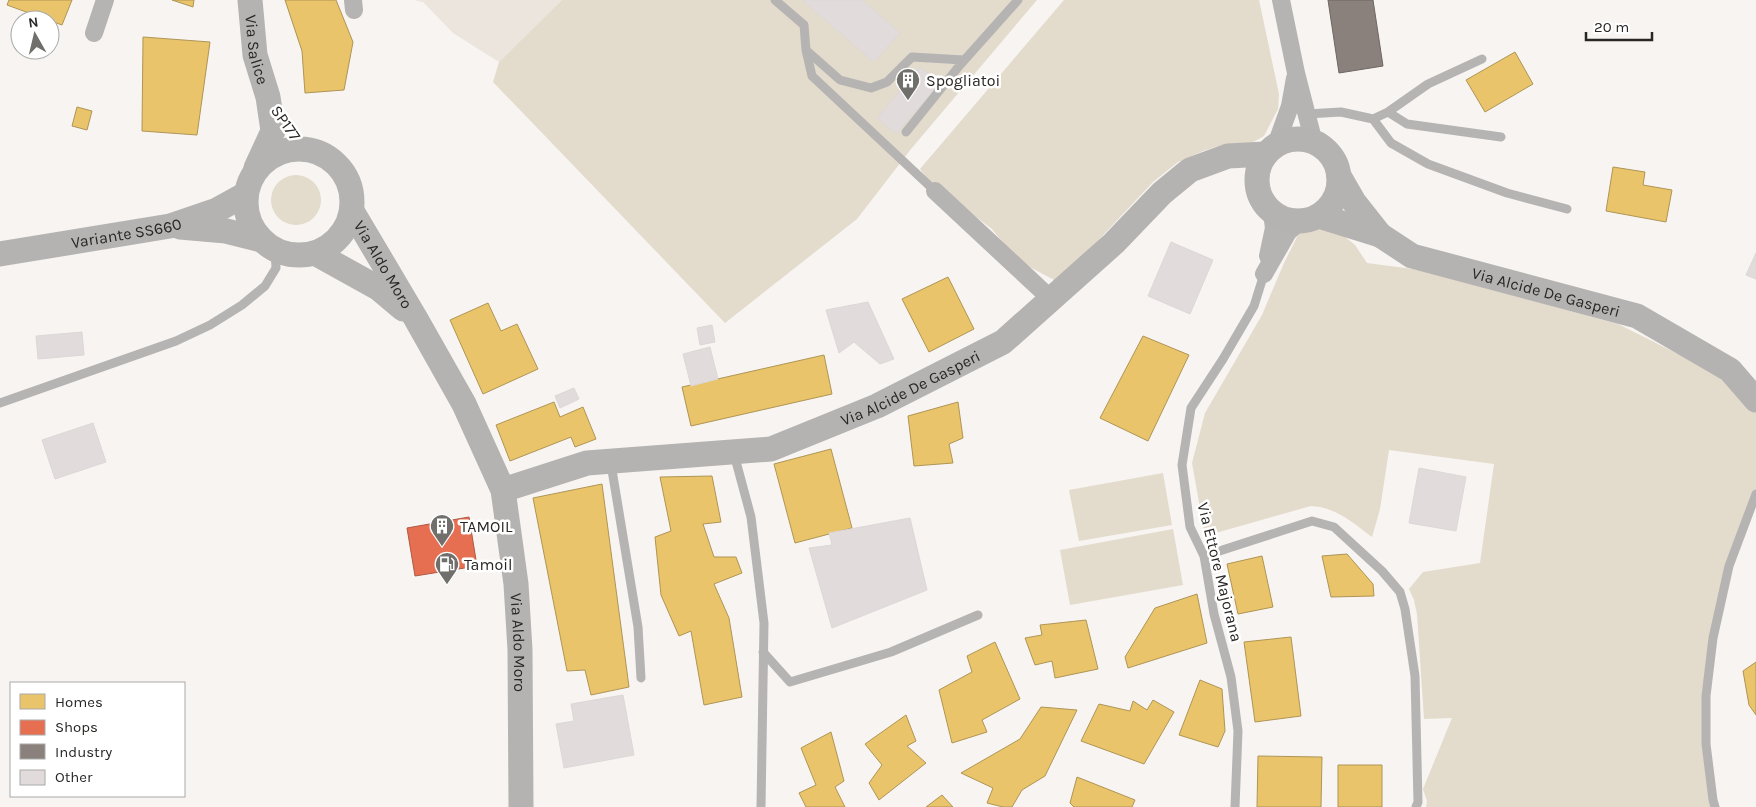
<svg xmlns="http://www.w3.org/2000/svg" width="1756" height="807" viewBox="0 0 1756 807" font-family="Karla,sans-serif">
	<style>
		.built { fill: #ebe5dd }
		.green { fill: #e3dbcc }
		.homes { fill: #e9c46a; stroke: #af9555 }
		.shops { fill: #e76f51; stroke: #ae5944 }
		.industry { fill: #8a817c; stroke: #6d6662 }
		.building { fill: #e2dbdc; stroke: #dbd8d7 }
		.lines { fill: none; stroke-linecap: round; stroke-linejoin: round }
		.lane { stroke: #b6b3b3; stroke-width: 9 }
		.street { stroke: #b6b3b3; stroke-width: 18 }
		.secondary { stroke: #b5b3b1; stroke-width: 25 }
		.labels { text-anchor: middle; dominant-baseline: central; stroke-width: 5; stroke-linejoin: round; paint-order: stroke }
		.street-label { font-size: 16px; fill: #292725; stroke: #fff }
		.poi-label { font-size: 16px; fill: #292725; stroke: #fff; text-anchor: start }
	</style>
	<rect width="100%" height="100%" fill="#f7f4f1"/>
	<path class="built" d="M414,0H562L499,62L453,33L423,2Z"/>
	<path class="green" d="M562,0H1037L911,149L857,219L725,323L493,82L499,62Z
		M1064,0H1259L1279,94L1278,109L1264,136L1248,145H1222L1203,151L1178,162L1153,182L1091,248L1056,281L1028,266L1011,253L992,229L929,181L920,169Z
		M271 200a25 25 0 1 1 50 0a25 25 0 1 1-50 0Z
		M1313,224H1329L1355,245L1367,263L1420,270L1618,324L1706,368L1732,386L1756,413V494L1729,566L1706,696L1715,807H1426L1427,801L1423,789L1452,718L1424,719L1417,614L1414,600L1409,589L1423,572L1480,563L1494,464L1389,450L1380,509L1372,537C1353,523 1336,507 1311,506L1205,536L1192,463L1205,413L1262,315L1284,263L1299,233Z
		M1163,473L1172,525L1079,541L1069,490Z
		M1173,529L1183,585L1070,605L1060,550Z"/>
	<path class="homes" d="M9,0H72L62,25L7,5Z
		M172,0H194L193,7Z
		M285,0H336L353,42L344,90L305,93L302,51Z
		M143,37L210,42L197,135L142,131Z
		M1515,52L1533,84L1485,112L1466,80Z
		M77,107L92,111L87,130L72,126Z
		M1613,167L1645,172L1643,185L1672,190L1666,222L1606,211Z
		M948,277L974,329L929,352L902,299Z
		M488,303L501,331L517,324L538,369L483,394L450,320Z
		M1143,336L1189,355L1148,441L1100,418Z
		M824,355L832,394L691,426L682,387Z
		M554,402L560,417L583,407L596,439L575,447L571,437L510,461L496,425Z
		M958,402L963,438L949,444L953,463L914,466L908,416Z
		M831,449L852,528L795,543L774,464Z
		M712,476L721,522L703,524L714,557H736L742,573L714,584L729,618L742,697L704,705L691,631L679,636L661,595L655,537L671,531L660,477Z
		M602,484L629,687L591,695L585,670L567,671L533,498Z
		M1347,554L1373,584L1374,596L1331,597L1322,556Z
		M1262,556L1273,607L1238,614L1227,564Z
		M1197,594L1207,643L1128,668L1125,657L1155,608Z
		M1086,620L1098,669L1055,678L1052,661L1035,665L1025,638L1042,635L1040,625Z
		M1291,637L1301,716L1255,722L1244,642Z
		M995,642L1020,699L982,720L987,732L952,743L939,690L972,672L967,656Z
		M1756,662V715L1749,705L1743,671Z
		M1200,680L1222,689L1225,731L1218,747L1179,735Z
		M1153,700L1174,712L1144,764L1081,741L1099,704L1130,711L1133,701L1147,710Z
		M1041,707L1077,710L1045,776L1022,790L1012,807H1003L987,803L993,788L961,773L1020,739Z
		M906,715L916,741L907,746L926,763L879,800L869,783L882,765L865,744Z
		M831,732L844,781L835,787L845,807H806L799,793L816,785L801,748Z
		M1258,756L1322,757L1321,807H1257Z
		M1338,765H1382V807H1338Z
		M1077,777L1135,800L1132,807H1074L1070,803Z
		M942,795L953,807H926Z"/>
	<path class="shops" d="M469,517L477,566L415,576L407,528Z"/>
	<path class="industry" d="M1328,0H1373L1383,66L1339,73Z"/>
	<path class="building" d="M802,0H862L900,33L874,62Z
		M920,67L940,83L896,134L877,118Z
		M1171,242L1213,260L1190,314L1148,296Z
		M1756,253V279L1746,275Z
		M868,302L894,359L880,364L854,342L839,353L826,310Z
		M712,325L715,342L700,345L697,328Z
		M82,332L84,355L38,359L36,336Z
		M710,347L718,379L691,386L683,354Z
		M574,388L579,399L560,408L555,396Z
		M93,423L106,462L55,479L42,440Z
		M1419,468L1466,477L1456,531L1409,523Z
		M910,518L927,590L832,628L809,548L832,545L829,533Z
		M623,695L634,755L564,768L556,724L574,721L571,704Z"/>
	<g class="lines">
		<path class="lane" d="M775,0L804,25L806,50L812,76L935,191
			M806,50L840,80L871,88L887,82L912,57L964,60
			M1388,112L1407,124L1501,137
			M1307,114L1341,112L1373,119L1388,112L1428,84L1482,59
			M1373,119L1391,143L1428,164L1507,193L1567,209
			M906,132L960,65L1018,0
			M0,403L176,341L210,325L242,305L265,286L276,268L275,250
			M734,454L751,517L764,623L761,807
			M611,464L638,627L641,678
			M1204,556L1312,521L1334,527L1382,571L1400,592L1405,609L1415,676L1418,802L1416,807
			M763,652L790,682L891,652L978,615
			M1235,807L1238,731L1231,677L1214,614L1204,556L1190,527L1182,465L1191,408L1223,359L1254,306L1264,274
			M1715,807L1713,800L1706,744V696L1713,638L1729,566L1756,494"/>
		<path class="street" d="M353,0L354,10
			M1281,0L1296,73L1314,143
			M94,33L105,0
			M1276,145L1290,106L1295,78
			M935,191L1051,299
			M1268,256L1274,228L1272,213
			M1264,274L1288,232L1299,222"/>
		<g class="secondary">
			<path id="s1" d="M250,0L255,55L268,97L273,131L256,168"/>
			<circle cx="1298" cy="180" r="41"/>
			<circle cx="299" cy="202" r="53"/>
			<path d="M1339,176L1354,202L1380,235"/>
			<path id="s2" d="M352,211L416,319L464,404L503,490L516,584L520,650L521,807"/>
			<path id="s3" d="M1319,216L1380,235L1412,256L1637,316L1730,370L1756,400"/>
			<path d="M180,227L226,231L262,240"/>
			<path d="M315,253L378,288L403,309"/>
			<path id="s4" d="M0,254L170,226L217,210L246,194"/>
			<path id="s5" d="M503,490L587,463L771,449L877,406L1003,342L1114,243L1162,193L1190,170L1228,156L1266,154"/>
		</g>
	</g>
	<defs>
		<g id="building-pin" transform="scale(1.25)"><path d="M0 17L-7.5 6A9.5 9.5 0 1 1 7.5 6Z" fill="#716f6c" stroke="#fff"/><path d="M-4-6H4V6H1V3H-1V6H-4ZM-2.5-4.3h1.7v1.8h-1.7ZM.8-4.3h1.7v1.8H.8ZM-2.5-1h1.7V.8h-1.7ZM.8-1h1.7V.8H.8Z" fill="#fff"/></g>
		<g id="fuel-pin" transform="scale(1.25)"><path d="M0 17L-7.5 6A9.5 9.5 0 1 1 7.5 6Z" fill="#716f6c" stroke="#fff"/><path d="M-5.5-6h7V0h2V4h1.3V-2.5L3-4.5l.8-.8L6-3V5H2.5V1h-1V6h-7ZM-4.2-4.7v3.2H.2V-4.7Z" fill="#fff"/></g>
	</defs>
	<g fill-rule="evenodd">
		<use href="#building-pin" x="908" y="80"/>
		<use href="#building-pin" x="442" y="526"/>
		<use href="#fuel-pin" x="447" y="564"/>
	</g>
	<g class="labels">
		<g class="street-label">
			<text stroke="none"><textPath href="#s1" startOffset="50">Via Salice</textPath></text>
			<text transform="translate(286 123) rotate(55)">SP177</text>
			<text stroke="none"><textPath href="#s4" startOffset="128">Variante SS660</textPath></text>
			<text stroke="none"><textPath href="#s2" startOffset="62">Via Aldo Moro</textPath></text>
			<text stroke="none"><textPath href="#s3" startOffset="241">Via Alcide De Gasperi</textPath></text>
			<text stroke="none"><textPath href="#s5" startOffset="425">Via Alcide De Gasperi</textPath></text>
			<text transform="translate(1220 572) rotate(76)">Via Ettore Majorana</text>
			<text stroke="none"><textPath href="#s2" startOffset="471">Via Aldo Moro</textPath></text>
		</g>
		<g class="poi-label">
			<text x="926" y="80">Spogliatoi</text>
			<text x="460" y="526">TAMOIL</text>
			<text x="464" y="564">Tamoil</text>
		</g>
	</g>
	<rect x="10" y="682" width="175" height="115" fill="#ffffff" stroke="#a9a9a8"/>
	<rect x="20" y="694" width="25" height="15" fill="#e9c46a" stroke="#a9a9a8"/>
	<text x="55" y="707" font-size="15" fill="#292725">Homes</text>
	<rect x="20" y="720" width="25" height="15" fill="#e76f51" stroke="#a9a9a8"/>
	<text x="55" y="732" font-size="15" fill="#292725">Shops</text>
	<rect x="20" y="744" width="25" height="15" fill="#8a817c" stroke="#a9a9a8"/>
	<text x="55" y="757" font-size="15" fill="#292725">Industry</text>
	<rect x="20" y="770" width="25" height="15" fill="#e2dbdc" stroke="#a9a9a8"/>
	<text x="55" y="782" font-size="15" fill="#292725">Other</text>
	<g transform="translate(35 35) rotate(352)"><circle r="24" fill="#ffffff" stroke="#a9a9a8"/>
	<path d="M0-4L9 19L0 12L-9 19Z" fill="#716f6c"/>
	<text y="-8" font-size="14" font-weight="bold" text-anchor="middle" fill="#292725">N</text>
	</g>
	<path d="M1586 32v8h66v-8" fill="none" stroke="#292725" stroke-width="2.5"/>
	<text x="1594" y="32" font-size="15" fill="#292725" stroke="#ffffff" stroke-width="4" paint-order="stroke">20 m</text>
</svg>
